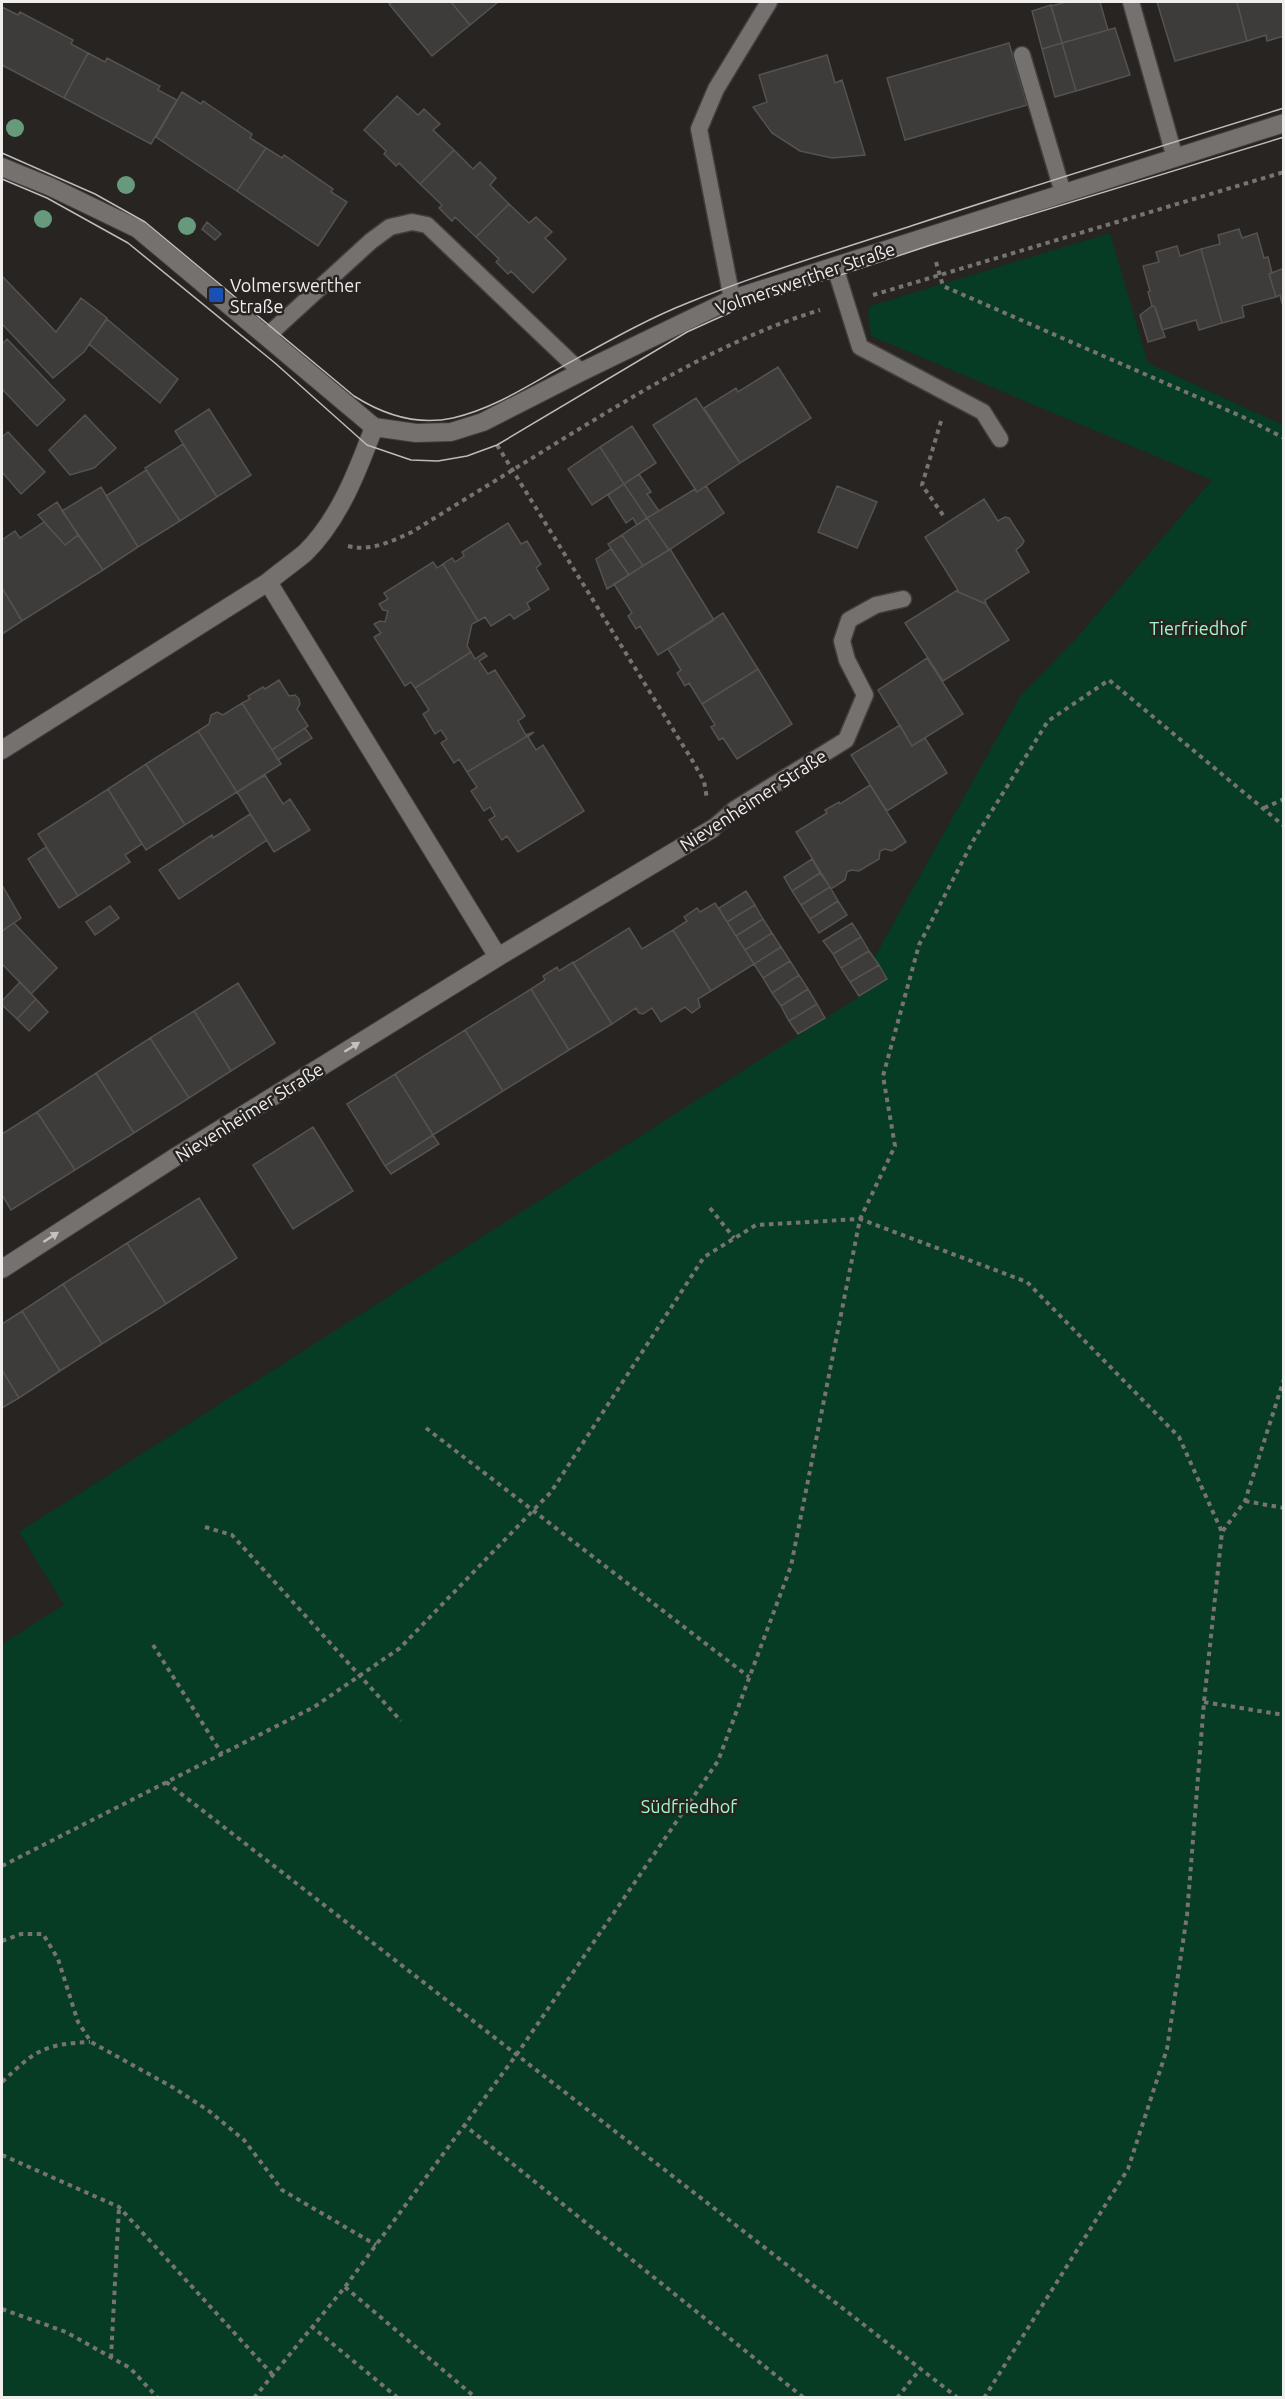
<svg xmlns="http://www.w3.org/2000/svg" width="1285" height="2399" viewBox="0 0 1285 2399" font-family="Ubuntu,sans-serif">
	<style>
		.green { fill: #063b24 }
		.building { fill: #3e3c3a; stroke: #555250; stroke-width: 1.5 }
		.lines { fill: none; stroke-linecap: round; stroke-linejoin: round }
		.lane-casing { stroke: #413e3e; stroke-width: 19 }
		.street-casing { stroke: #413e3e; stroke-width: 20 }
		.path { stroke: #767371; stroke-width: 4; stroke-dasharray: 4.5 4.5; stroke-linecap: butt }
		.lane { stroke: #74716f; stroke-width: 16 }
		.street { stroke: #74716f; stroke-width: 18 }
		.tram { stroke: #bebbba; stroke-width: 1.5 }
		.tree { fill: #679a7c }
		.oneway { fill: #c5c2c1 }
		.transit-dot { fill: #1a4fb4; stroke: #272422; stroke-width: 2 }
		.labels { text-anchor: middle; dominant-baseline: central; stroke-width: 5; stroke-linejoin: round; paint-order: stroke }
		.street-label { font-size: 18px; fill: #f0eeed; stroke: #272422 }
		.poi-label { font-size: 18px; fill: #f0eeed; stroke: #272422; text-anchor: start }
		.park-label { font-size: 18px; fill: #9cfbc6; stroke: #272422 }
	</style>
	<rect width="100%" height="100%" fill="#272422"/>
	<path class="green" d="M1110,233L1148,363L1283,425V2397L2,2398V1644L64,1605L19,1532L887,979L874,958L1021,695L1074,641L1212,480L871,336L868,314L870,306Z"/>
	<path class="building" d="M393,2H451L470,25L432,56L389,4Z
		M451,2H498L470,25Z
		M1067,2H1100L1108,30L1062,43L1051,6Z
		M1157,2H1237L1247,41L1175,61Z
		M1237,2H1284V36L1267,41L1266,35L1247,41Z
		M1051,5L1062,43L1042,49L1032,11Z
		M2,7L18,15L20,12L73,40L71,44L88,53L64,98L2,65Z
		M1115,28L1130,75L1076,91L1062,43Z
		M1009,43L1027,105L905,140L887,78Z
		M1062,43L1076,91L1055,97L1042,49Z
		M88,53L105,62L107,58L160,86L158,90L177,100L151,144L64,98Z
		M827,55L835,83L842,80L865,155L832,158L800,151L772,133L753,107L767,102L759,75Z
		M182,92L201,104L203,101L252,134L250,138L266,148L237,191L156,137Z
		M397,96L418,115L424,109L440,124L433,130L454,150L420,184L399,163L396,166L384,154L386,151L364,130Z
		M266,148L282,158L284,155L333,189L331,192L347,202L318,246L237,191Z
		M454,150L473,169L480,162L496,178L490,185L509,204L476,237L455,217L452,221L439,208L442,205L420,184Z
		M509,204L529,223L536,217L552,232L545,238L566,259L533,293L511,271L508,274L496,262L499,259L476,237Z
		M207,222L221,234L215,240L202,229Z
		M1239,229L1242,238L1257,233L1264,258L1268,257L1272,273L1269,274L1276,297L1242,306L1244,317L1222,323L1201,249L1220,244L1218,235Z
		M1177,246L1180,256L1201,249L1222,323L1199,330L1196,320L1162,330L1155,307L1152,306L1148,292L1150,291L1143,266L1159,262L1156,252Z
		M1284,268V303H1282L1280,295L1276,297L1269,274Z
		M2,276L56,332L81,298L107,318L84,352L53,378L2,324Z
		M1152,306L1155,307L1165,337L1148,342L1140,315Z
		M107,319L178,379L160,403L89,344Z
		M7,339L65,400L37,426L2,389V344Z
		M778,367L811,418L740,463L704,408L736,388L738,392Z
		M696,398L740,463L697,492L653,425Z
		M209,409L251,475L217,497L175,431Z
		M85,415L116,448L94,468L70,475L49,450Z
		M632,426L656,463L624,484L600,447Z
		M8,432L45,472L21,494L2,472V437Z
		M183,444L217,497L180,521L145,468Z
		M600,447L624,484L592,505L568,469Z
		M146,470L180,521L138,547L106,496Z
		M639,474L651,492L647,494L659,511L647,518L624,484Z
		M624,484L647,518L637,525L633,518L626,523L608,495Z
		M706,486L724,513L669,550L647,518L695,489L697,492Z
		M837,486L877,502L857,548L818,532Z
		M101,487L138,547L103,570L62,511Z
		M984,499L998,521L1005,517L1009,518L1024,541L1022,545L1016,550L1029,572L985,600L986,604L956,591L958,590L925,537Z
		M57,502L78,535L65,545L38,515Z
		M647,518L669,550L643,566L622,535Z
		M44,522L65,545L78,535L103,570L22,621L2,588V540L15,531L20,538Z
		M508,523L521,544L527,541L541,564L536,568L549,589L527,603L530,609L514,619L510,614L491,626L485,617L478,621L443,564L452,558L455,562L464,556L462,552Z
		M622,535L643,566L629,575L608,544Z
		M611,549L629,575L607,589L596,559Z
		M670,549L714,620L658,655L640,626L636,629L628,616L632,613L614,584Z
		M433,562L437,568L443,564L478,621L472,624L467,646L471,652L415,688L411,682L405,686L374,637L381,633L374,624L380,621L385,622L388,611L383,610L379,604L388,599L384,593Z
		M2,588L22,621L2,634Z
		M956,591L986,604L1009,640L943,681L905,623Z
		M723,613L758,669L702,704L689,683L685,686L677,673L681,670L668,649Z
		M471,652L475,659L484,653L487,656L479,661L488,674L495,670L525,716L518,721L526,735L534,732L467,772L459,759L454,763L441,743L447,739L441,730L435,734L423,714L429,710L415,688Z
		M927,658L963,714L912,746L878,690Z
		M758,669L792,724L737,759L723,738L719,740L711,727L715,725L702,704Z
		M279,680L289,696L295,695L299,699L300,704L297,709L308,726L272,750L242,703L250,699L248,696L263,687L265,689Z
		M242,703L281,764L237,792L198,731L209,724L211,715L217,712L223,715Z
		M900,725L912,746L925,738L947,773L887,811L851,755Z
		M305,728L312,738L278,760L272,750Z
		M198,731L237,792L185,825L146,764Z
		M534,732L528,737L536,750L543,745L584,811L518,852L507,836L502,840L489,820L495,816L490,807L484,811L471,791L477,787L467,772Z
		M146,764L185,825L146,850L108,789Z
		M265,775L283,804L290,799L310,830L274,852L237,792Z
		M870,785L906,842L892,851L885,849L880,851L879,859L859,871L851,870L847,872L845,880L831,889L796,832L827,813L825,810L839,802L840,804Z
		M108,789L142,844L125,855L130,862L78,896L38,834Z
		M250,814L267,840L179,899L159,870L212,835L213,838Z
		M46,847L78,896L59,908L28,859Z
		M812,859L820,873L792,891L784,877Z
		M820,873L830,887L801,905L792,891Z
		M2,885L21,918L2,931Z
		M830,887L838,901L810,919L801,905Z
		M746,891L755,905L727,922L719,908Z
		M838,901L847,915L819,933L810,919Z
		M715,903L754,964L711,991L673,930L687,921L684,917L697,908L700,912Z
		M755,905L763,919L736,936L727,922Z
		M110,906L119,918L95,935L86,922Z
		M763,919L772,933L745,950L736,936Z
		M14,923L57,968L31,994L2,964V931Z
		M852,923L861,937L833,954L823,941Z
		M629,928L642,949L673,930L711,991L698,999L700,1007L692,1013L685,1007L661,1022L652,1008L643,1014L639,1013L636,1008L612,1024L573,963Z
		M772,933L781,947L754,964L745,950Z
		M861,937L869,951L841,968L833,954Z
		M781,947L790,961L763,978L754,964Z
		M869,951L879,965L850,982L841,968Z
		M790,961L799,975L772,993L763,978Z
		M573,962L612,1024L569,1050L531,989L545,980L543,976L557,967L559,971Z
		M879,965L887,979L859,996L850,982Z
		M799,975L808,989L781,1006L772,993Z
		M20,982L36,999L17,1019L2,1005V1001Z
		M238,983L275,1043L231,1071L194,1011Z
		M531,989L569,1050L503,1091L465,1030Z
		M808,989L817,1004L789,1021L781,1006Z
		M36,999L48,1012L29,1031L17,1019Z
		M817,1004L825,1018L798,1034L789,1021Z
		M194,1011L231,1071L189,1098L150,1038Z
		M465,1030L503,1091L433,1135L395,1074Z
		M150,1038L189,1098L134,1133L96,1073Z
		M96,1073L134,1133L75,1170L37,1112Z
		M395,1074L433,1135L385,1166L347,1104Z
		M37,1112L75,1170L11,1210L2,1195V1134Z
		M313,1127L353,1191L293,1229L253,1165Z
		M433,1135L439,1144L391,1174L385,1166Z
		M199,1198L237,1258L166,1304L127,1243Z
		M127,1243L166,1304L102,1344L63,1284Z
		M63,1284L102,1344L60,1371L22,1311Z
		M22,1311L60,1371L19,1398L2,1370V1324Z
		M2,1370L19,1398L2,1408Z"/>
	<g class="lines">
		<g class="lane-casing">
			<path id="lane" d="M1131,2L1175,158
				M1022,55L1063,193
				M835,267L860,347L983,412L1000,439
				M732,299L699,129L716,89L769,2
				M266,337L371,241L390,227L412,222L427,225L581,372
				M712,829L735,809L846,740L865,695L847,660L842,641L849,620L876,605L903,599"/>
		</g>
		<g class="street-casing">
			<path id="street" d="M2,167L51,187L138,229L374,427
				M374,427L416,433L451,432L483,422L581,372L732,299L1284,123
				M268,582L498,957L712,829
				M2,750L268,582C280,572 293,563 305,553C339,520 358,470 374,427
				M2,1269L177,1156L498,957"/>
		</g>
		<path class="path" d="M936,262L943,286L1243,417L1284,438
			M873,295L1284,172
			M941,421L922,485L945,518
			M497,445L692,760L704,781L707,799
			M348,546C371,552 392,541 412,532C465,499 518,467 571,434C650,386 731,337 820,310
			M1264,808L1284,799
			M710,1208L734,1238
			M426,1428L749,1677
			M1245,1501L1284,1508
			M205,1527L232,1535L401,1721
			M153,1645L222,1754
			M1204,1702L1284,1715
			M166,1782L958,2398
			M2,1866L314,1707L400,1648L551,1492L704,1257L756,1225L860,1219L1027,1282L1179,1437L1222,1532
			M2,1941L21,1934H43L58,1959L78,2022L91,2042L174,2088L209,2111L244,2140L282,2190L376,2245
			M2,2082C35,2051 43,2044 90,2042
			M463,2124L804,2398
			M2,2155L119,2207L272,2374
			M345,2287L476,2398
			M2,2309L66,2332L130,2368L158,2398
			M311,2326L398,2398
			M111,2358L119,2207
			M254,2398L345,2287L517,2054L718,1761L791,1566L860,1219L895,1146L883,1076L919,945L973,841L1048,721L1109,680L1284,826
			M897,2398L921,2368
			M984,2398L1128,2169L1167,2049L1187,1915L1204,1702L1222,1532L1245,1501L1284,1379"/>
		<use href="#lane" class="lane"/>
		<use href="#street" class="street"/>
		<path class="tram" d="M2,153L95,194L145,222L354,396C384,415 417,426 453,418C491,409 523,389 556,370C600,346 644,320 690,302C764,272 841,249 917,224C1039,184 1161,146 1284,108
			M2,179L47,198L128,243L275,363L367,445L411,460L438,461L467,456L497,445L687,332L740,308L931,245L1284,137"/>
	</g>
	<g class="tree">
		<circle cx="15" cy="128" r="9"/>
		<circle cx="126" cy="185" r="9"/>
		<circle cx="43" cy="219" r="9"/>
		<circle cx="187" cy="226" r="9"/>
	</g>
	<defs><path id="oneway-solid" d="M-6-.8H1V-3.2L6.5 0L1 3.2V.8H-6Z" transform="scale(1.5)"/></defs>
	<g class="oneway">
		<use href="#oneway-solid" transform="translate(352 1047) rotate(-32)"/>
		<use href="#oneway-solid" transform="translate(51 1237) rotate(-33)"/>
	</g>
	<rect class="transit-dot" x="208" y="287" width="16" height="16" rx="3"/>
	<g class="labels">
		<g class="street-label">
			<text transform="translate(805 278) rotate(-19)">Volmerswerther Straße</text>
			<text transform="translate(753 800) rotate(-33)">Nievenheimer Straße</text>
			<text transform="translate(249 1112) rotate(-32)">Nievenheimer Straße</text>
		</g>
		<g class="poi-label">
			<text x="230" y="285">Volmerswerther<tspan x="230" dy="21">Straße</tspan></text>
		</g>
		<g class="park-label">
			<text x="1198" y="628">Tierfriedhof</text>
			<text x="689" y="1806">Südfriedhof</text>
		</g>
	</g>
	<rect width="1285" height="2399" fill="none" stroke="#f0eeed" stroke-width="6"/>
</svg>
